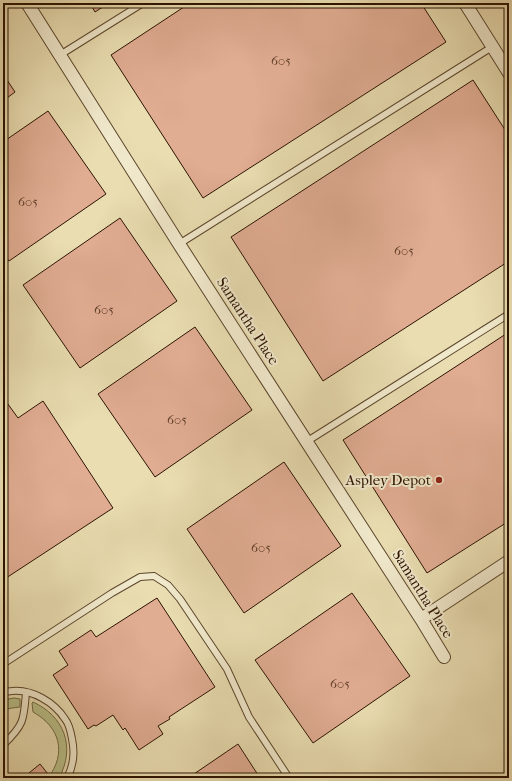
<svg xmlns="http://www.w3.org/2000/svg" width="512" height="781" viewBox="0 0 512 781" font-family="'IM FELL French Canon',serif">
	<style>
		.green { fill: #bac089; stroke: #736a44 }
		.building { fill: #e0ac92; stroke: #2c1300 }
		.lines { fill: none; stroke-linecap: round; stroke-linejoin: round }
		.lane-casing { stroke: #5b462c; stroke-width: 8 }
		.street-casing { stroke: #5b462c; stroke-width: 14 }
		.lane { stroke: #f1e9cc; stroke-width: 6 }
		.street { stroke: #f1e9cc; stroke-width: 12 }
		.poi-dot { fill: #8f2418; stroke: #f1e9cc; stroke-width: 1.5 }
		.labels { text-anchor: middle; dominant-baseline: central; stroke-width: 4; stroke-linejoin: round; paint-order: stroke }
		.number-label { font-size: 13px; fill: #593924 }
		.street-label { font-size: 15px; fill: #2c1300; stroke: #f1e9cc }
		.poi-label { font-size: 15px; fill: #2c1300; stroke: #f1e9cc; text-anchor: end }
	</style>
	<rect width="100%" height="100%" fill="#e9ddb1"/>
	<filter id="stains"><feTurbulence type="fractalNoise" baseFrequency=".005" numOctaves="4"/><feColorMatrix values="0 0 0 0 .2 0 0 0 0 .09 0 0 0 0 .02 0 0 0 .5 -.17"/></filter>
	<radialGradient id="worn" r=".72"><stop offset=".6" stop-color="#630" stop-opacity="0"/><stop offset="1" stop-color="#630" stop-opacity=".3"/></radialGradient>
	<path class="green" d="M14,698L20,699V707L12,708L3,710V700Z
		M33,702C64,716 76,747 59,778H48C67,753 60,727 33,712L32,703Z"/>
	<path class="building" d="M90,3H109L95,12Z
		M190,3H421L446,42L203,198L111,55Z
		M3,74L15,92L3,101Z
		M473,80L509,136V261L323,381L231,237Z
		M48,111L106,194L9,261L3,253V142Z
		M120,218L177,301L80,368L23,285Z
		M195,327L252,410L155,477L98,394Z
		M509,332V521L427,573L343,440Z
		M5,400L18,418L43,401L113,508L3,580V401Z
		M284,462L341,546L244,613L187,529Z
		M352,593L410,676L313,743L255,660Z
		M157,598L215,687L169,717L170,719L158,726L163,734L139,750L125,728L123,730L113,715L96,726L94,725L88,729L53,675L68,665L59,651L91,630L96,637Z
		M238,744L260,778H188Z
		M40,764L48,774L44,778H34L29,773Z"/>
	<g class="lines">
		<g class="lane-casing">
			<path id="lane" d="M60,55L143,3
				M179,244L492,47
				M306,442L509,314
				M3,664L112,593L140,577L154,576L168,585L180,599L227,669L249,717L289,778
				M3,693C6,692 9,691 12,691C32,689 54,702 65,719C69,724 71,733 72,739C75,753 74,765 67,778
				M3,745C24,725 24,720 26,692"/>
		</g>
		<g class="street-casing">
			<path id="street" d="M27,3L179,244L421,619L444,657
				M465,3L509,73
				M421,619L509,561"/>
		</g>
		<use href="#lane" class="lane"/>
		<use href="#street" class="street"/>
	</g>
	<circle class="poi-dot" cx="439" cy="480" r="4"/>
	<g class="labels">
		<g class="number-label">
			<text x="281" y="60">605</text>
			<text x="28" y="201">605</text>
			<text x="404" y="250">605</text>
			<text x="104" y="309">605</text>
			<text x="177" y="419">605</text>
			<text x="261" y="547">605</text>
			<text x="340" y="683">605</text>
		</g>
		<g class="street-label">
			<text transform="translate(248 321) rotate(57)">Samantha Place</text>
			<text transform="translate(423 594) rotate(58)">Samantha Place</text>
		</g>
		<g class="poi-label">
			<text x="431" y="480">Aspley Depot</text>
		</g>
	</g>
	<rect width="512" height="781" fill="none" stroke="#e9ddb1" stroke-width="16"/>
	<rect x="4" y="4" width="504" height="773" fill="none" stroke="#2c1300" stroke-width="2"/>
	<rect x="8" y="8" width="496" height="765" fill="none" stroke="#2c1300"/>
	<rect width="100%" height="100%" filter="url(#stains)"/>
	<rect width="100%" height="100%" fill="url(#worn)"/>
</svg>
